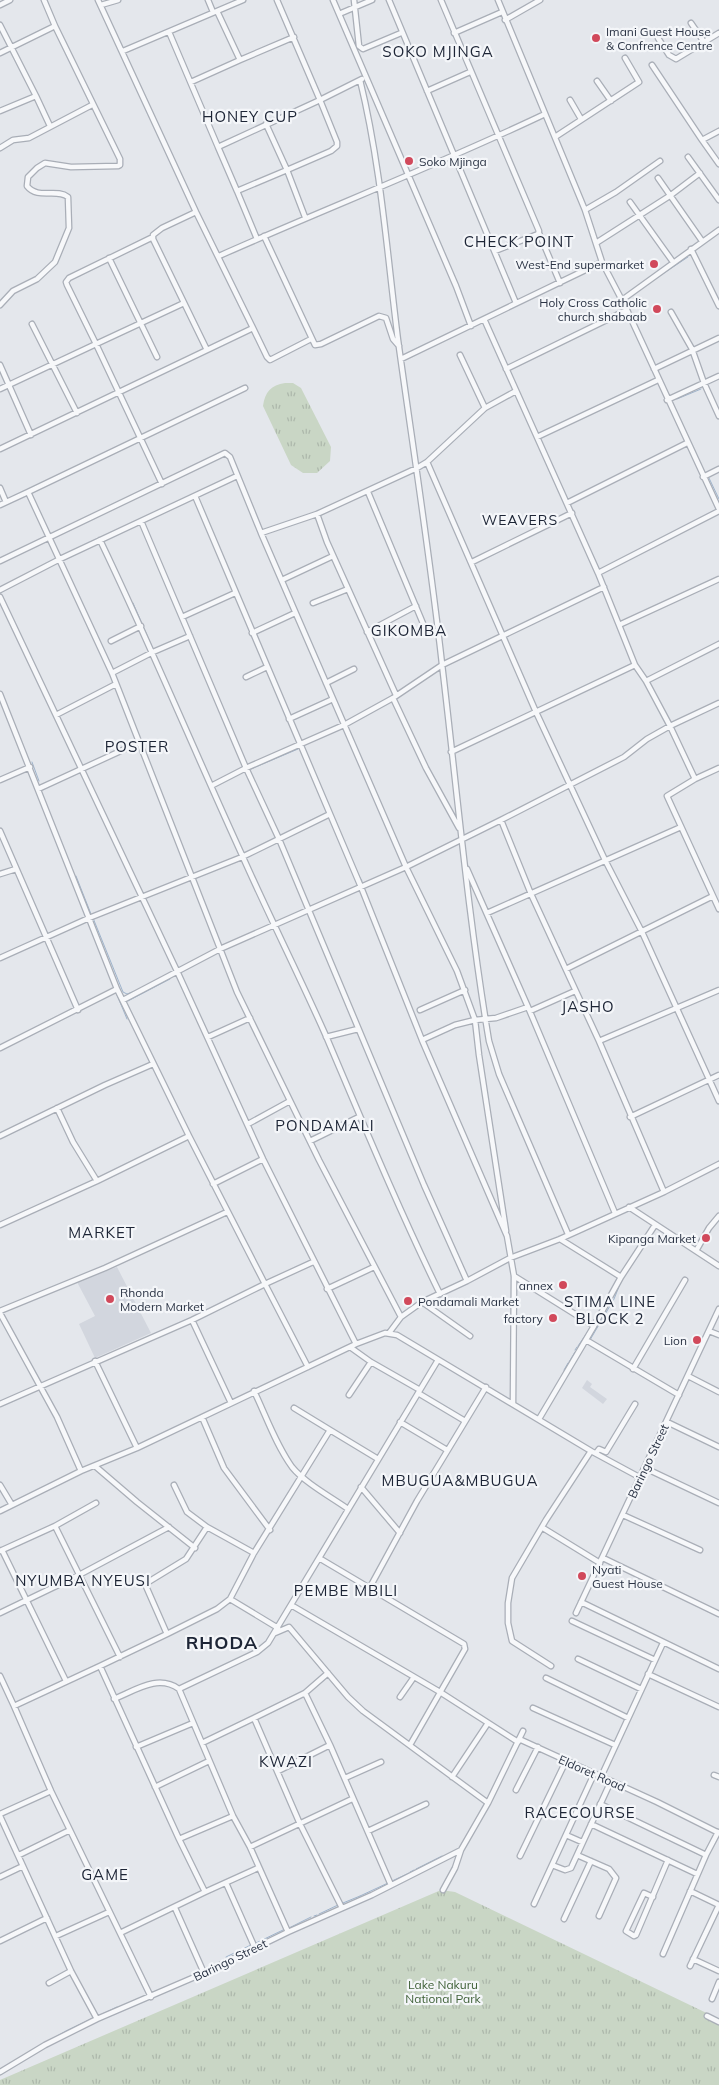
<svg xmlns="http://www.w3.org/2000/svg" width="719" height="2085" viewBox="0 0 719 2085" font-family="Mulish,sans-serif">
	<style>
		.built { fill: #d2d6de }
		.park { fill: url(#park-tufts) }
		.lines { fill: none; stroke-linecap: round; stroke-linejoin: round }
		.stream { stroke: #9fb4cc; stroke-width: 1 }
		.street-casing { stroke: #a9aeb7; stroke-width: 7 }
		.street { stroke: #f7f8fa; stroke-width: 4.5 }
		.poi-dot { fill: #d1495b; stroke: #f4f6f9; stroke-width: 2 }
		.labels { text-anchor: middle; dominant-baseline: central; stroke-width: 4.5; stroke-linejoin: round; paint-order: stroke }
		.poi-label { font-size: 12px; fill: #2b3445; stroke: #f4f6f9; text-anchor: end }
		.street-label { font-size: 12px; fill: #2b3445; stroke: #f4f6f9 }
		.park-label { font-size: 12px; fill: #3f6138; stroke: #f4f6f9 }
		.neighbourhood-label { font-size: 14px; letter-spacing: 1px; fill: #1d2536; stroke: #f4f6f9 }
		.quarter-label { font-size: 15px; letter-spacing: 1px; fill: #1d2536; stroke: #f4f6f9 }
		.district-label { font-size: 18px; font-weight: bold; letter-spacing: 1px; fill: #1d2536; stroke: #f4f6f9 }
	</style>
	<defs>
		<pattern id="park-tufts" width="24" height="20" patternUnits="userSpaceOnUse" patternTransform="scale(1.25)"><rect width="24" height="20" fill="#c9d6c5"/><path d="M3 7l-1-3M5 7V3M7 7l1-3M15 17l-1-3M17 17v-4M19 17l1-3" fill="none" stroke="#adb8ab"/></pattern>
	</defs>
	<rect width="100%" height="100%" fill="#e4e7ec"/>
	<path class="built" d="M117,1267L151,1333L95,1358L79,1324L95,1316L77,1282Z
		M587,1380L592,1384L590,1387L607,1399L603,1404L582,1388Z"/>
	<path class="park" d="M285,383H293L301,388L331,447L330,461L317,473H303L291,465L263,406C265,392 271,385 285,383Z
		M441,1890L455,1892L719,2019V2085H0V2080Z"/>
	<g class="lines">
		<path class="stream" d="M649,283L688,257
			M563,338L574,333
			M677,399L701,389
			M709,478L719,499
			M162,564L166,575
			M133,603L153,649
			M190,733L193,739
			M32,762L39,781
			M251,769L298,749
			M357,872L362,881
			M76,876L91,914
			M536,899L554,939
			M93,918L123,992L127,994L138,990
			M559,947L565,963
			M117,995L127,1019
			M128,1001L170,979
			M625,1267L640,1243
			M594,1320L612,1289
			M590,1340L614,1299L622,1279L641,1251
			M578,1346L591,1327
			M575,1350L577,1347
			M569,1362L575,1352
			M564,1370L568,1363
			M654,1453L656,1448
			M416,1869L442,1856
			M410,1872L414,1870
			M392,1881L409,1873
			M360,1896L388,1883
			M343,1903L360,1896
			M319,1914L338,1905
			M314,1916L317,1915
			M289,1928L311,1917
			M256,1943L283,1930
			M226,1957L251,1945
			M98,2016L117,2007
			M33,2050L66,2031L93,2018"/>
		<g class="street-casing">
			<path id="street" d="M208,0L213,12
				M333,0L456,286L471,326
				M354,0L359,46L363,49L401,33
				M389,0L516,303
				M441,0L539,231L538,234L495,251
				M498,0L585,210L602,262L627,310L719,509
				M0,5L10,0
				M101,5L118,0
				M217,11L240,60L294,37
				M339,14L372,0
				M505,20L540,0
				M691,23L704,42
				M0,25L36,96L0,111
				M169,32L218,147L320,100L277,0
				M454,33L502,12
				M658,38L669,55L676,59L719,33
				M123,51L243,0
				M0,53L55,26L44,0
				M652,65L702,140L719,131
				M360,80C381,166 387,253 398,340C413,448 430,556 442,664C457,790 468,916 489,1041L499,1074L568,1234
				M597,81L611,101
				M191,82L240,60
				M427,91L470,72
				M36,96L50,126
				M570,100L581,119
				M266,124L287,170L331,151L337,146V142L320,100L362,79
				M555,137L639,82L625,58
				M702,140L719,164
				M218,147L237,191
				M0,148L13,140L29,138L92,105
				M688,157L719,200
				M658,178L702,241
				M630,202L673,262
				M585,210L616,192L660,161
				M196,212L162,228L153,235V239L207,350
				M539,233L560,283
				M264,236L315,345L321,344L379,316L386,318L393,339L399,346
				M153,237L69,278L66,282L67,285L96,344L184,303
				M257,239L237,191L287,170L305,217
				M596,243L671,195L700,173
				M691,249L719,306
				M219,256C327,208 438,165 545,114
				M109,258L157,357
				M622,300L719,230
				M0,305L13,291L37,279L55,262L69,228L68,197C56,188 38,200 27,186L28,177L37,168L45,163L71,167L118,166L120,165V159L55,26
				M671,312L692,349L704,383L719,416
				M484,319L598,573L619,625L719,579
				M32,324L77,413
				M253,328L267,357L270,360L311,339
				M460,355L485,408
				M401,359L602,262
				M0,365L31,435
				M506,369L627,310
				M654,369L719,338
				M245,388L28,492L112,673L237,992L319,1160L401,1317
				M0,389L96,344L162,484
				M667,400L719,376
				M537,437L658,380
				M0,449L253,328L196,212L98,0
				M427,462L536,712L605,860L642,932L719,1101
				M703,477L719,469
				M0,488L6,502
				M368,492L427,633L430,634L438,630
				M195,496L361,887L422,1040L507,1236L514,1276L513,1403
				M567,503L687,443
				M0,505L28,492
				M317,514L327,542L396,695
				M141,521L246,768L279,839L424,1185L467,1281
				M261,533L406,867L457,971L475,1020L496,1018L528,1007
				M100,540C150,644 194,750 242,855C269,916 299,975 326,1036C363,1123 399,1210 440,1294
				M0,561L225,453L230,457L261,533L317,514L417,468L427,462L485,408L516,391
				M472,562L572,513
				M598,573L719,511
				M284,579L333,556
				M0,590L60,559L237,476
				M0,597L177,971L263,1159L356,1344
				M313,603L348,589
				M182,617L235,593
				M619,625L635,665L646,681
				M367,632L416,606
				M252,633L295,613
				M111,641L141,626
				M719,644L646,681L670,726L695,779L719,768
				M112,673L153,652L190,636
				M246,677L267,667
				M326,683L354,669
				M0,694L117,989L189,1136L265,1284L313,1262
				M393,698L426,768L459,828
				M56,715L116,684
				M289,719L333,699
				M451,752L635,665
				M695,779L667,796L719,909
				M0,780L30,767
				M211,786L246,768L344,725L393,698L442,665L604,587
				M38,789L138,743
				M501,820L531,894L599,1041L664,1192
				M0,831L78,1010
				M467,869L528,1007L615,1213
				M0,874L16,869
				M487,913L681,827
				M0,958L89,918L242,857L330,814
				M566,969L713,896
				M123,1000L220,949L406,867L501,820L624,757L647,739L670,726L719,703
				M420,1010L465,990
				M530,1011L575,991
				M208,1037L250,1018
				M326,1037L358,1029
				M422,1040L455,1025L475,1020L479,1055L506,1231
				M599,1041L719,990
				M0,1048L117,989
				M57,1108L73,1142L97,1181
				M630,1117L719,1075
				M248,1124L290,1101
				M0,1136L105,1085L153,1064
				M310,1141L359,1117
				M213,1184L263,1159
				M629,1207L719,1266
				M0,1225L97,1181L189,1136
				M560,1239L621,1277L655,1225
				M696,1251L709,1228L719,1216
				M514,1276L594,1326L621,1277
				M327,1289L374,1267
				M422,1302L470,1336
				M0,1311L105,1268L227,1212
				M0,1313L57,1417L81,1471
				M192,1320L231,1403
				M709,1331L719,1335
				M389,1333L401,1317L422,1302L467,1281L510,1258L560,1239L664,1192L719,1164
				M586,1340L679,1395
				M350,1347L371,1362L420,1390
				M95,1361L137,1448
				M633,1369L685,1280
				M688,1376L719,1392
				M254,1391C266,1416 276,1445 292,1467C305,1483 331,1497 348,1509
				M418,1393L465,1421
				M349,1395L371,1362
				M0,1404L192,1320L265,1284L308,1367
				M294,1408L330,1430
				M202,1417L224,1468L270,1530
				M539,1419L594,1326
				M400,1422L447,1450
				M667,1422L719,1447
				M596,1453L599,1449L606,1452L635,1404
				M95,1466L137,1502L195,1548
				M645,1468L719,1503
				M0,1485L12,1505
				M174,1485L187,1512L207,1527L254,1553
				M361,1487L400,1533
				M0,1511L81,1471L137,1448L356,1344L385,1333L397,1335L591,1451L641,1478
				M623,1515L700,1550
				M55,1526L96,1503
				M543,1528L600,1563
				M2,1550L66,1681
				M0,1551L55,1526L120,1657
				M319,1558L464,1644L465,1649L410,1745
				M603,1558L719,1614
				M369,1589L417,1501L486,1387
				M230,1599L278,1628
				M581,1602L719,1669
				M291,1605L440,1692L518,1742
				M0,1613L79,1575L169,1527
				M576,1613L719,1309
				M572,1621L655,1660
				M275,1633L289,1627L348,1697L363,1711L488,1803
				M167,1634L145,1584L186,1559L207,1527
				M578,1659L641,1689
				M100,1666L167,1634L217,1609L230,1599L254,1553L330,1430L378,1459
				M551,1666L512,1641L508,1623V1603L512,1578L546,1520L591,1451
				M328,1673L305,1693L330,1745
				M648,1674L719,1707
				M0,1676L14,1706L100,1666L179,1839L233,1816L250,1847L288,1932
				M546,1678L628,1718
				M179,1689L233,1816
				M400,1697L414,1677
				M114,1699C136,1690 158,1674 179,1689L257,1652L268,1643L438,1360
				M14,1706L51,1791L151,1997
				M533,1708L615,1745
				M254,1718L305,1693
				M519,1739L657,1802L719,1833
				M202,1743L254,1718L300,1824L342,1908
				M136,1747L193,1723
				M278,1771L330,1745L391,1885
				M714,1775L719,1777
				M452,1777L488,1723
				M601,1777L663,1643
				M345,1778L381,1762
				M155,1787L209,1761
				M516,1790L538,1747
				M600,1804L706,1855L718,1832
				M0,1814L51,1791
				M0,1816L71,1971L97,2019
				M591,1824L697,1874
				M368,1831L426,1804
				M566,1835L582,1842
				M179,1839L205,1892L258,1868
				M250,1847L352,1799
				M19,1855L70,1830
				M577,1855L609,1869L616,1878L599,1916
				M520,1856L566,1761
				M552,1865L565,1870L571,1868L611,1781
				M0,1877L23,1866
				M226,1883L255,1948
				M443,1890L455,1868L461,1850L488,1803L523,1731
				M690,1891L719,1905
				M653,1897L644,1893L626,1931L634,1936L636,1935L668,1860
				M534,1904L594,1774
				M175,1908L204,1973
				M564,1919L591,1861
				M120,1933L205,1892
				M56,1936L109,1912
				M0,1941L47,1918
				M663,1954L706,1855
				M693,1959L719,1971
				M690,1966L719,1905
				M49,1983L71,1971
				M712,1999L719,1982
				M707,2016L719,2022
				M0,2072L45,2045L97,2019L204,1973L288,1932L372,1895L461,1850"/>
		</g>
		<use href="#street" class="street"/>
	</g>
	<g class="poi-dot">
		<circle cx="596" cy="38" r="5"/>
		<circle cx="409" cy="161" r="5"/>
		<circle cx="654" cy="264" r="5"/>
		<circle cx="657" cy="309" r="5"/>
		<circle cx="706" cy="1238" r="5"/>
		<circle cx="563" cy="1285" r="5"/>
		<circle cx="110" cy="1299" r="5"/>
		<circle cx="408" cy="1301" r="5"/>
		<circle cx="553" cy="1318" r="5"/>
		<circle cx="697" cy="1340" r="5"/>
		<circle cx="582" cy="1576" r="5"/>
	</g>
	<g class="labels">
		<g class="poi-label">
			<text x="606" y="31" text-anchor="start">Imani Guest House<tspan x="606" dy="14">&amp; Confrence Centre</tspan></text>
			<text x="419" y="161" text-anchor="start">Soko Mjinga</text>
			<text x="644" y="264">West-End supermarket</text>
			<text x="647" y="302">Holy Cross Catholic<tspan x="647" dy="14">church shabaab</tspan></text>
			<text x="696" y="1238">Kipanga Market</text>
			<text x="553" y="1285">annex</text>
			<text x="120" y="1292" text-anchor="start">Rhonda<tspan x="120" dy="14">Modern Market</tspan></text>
			<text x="418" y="1301" text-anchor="start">Pondamali Market</text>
			<text x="543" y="1318">factory</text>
			<text x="687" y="1340">Lion</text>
			<text x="592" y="1569" text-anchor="start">Nyati<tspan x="592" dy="14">Guest House</tspan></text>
		</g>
		<g class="street-label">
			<text transform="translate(648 1461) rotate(-65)">Baringo Street</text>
			<text transform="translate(592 1773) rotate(24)">Eldoret Road</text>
			<text transform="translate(230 1960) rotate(-26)">Baringo Street</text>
		</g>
		<g class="park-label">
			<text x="443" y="1984">Lake Nakuru<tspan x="443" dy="14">National Park</tspan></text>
		</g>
		<g class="neighbourhood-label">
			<text x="520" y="520">WEAVERS</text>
		</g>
		<g class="quarter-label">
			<text x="438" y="51">SOKO MJINGA</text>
			<text x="250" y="116">HONEY CUP</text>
			<text x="519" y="241">CHECK POINT</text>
			<text x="409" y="630">GIKOMBA</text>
			<text x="137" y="746">POSTER</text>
			<text x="588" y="1006">JASHO</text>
			<text x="325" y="1125">PONDAMALI</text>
			<text x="102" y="1232">MARKET</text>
			<text x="610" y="1301">STIMA LINE<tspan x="610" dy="17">BLOCK 2</tspan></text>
			<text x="460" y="1480">MBUGUA&amp;MBUGUA</text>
			<text x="83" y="1580">NYUMBA NYEUSI</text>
			<text x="346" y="1590">PEMBE MBILI</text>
			<text x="286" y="1761">KWAZI</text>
			<text x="580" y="1812">RACECOURSE</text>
			<text x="105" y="1874">GAME</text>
		</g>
		<g class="district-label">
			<text x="222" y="1642">RHODA</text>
		</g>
	</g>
</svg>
